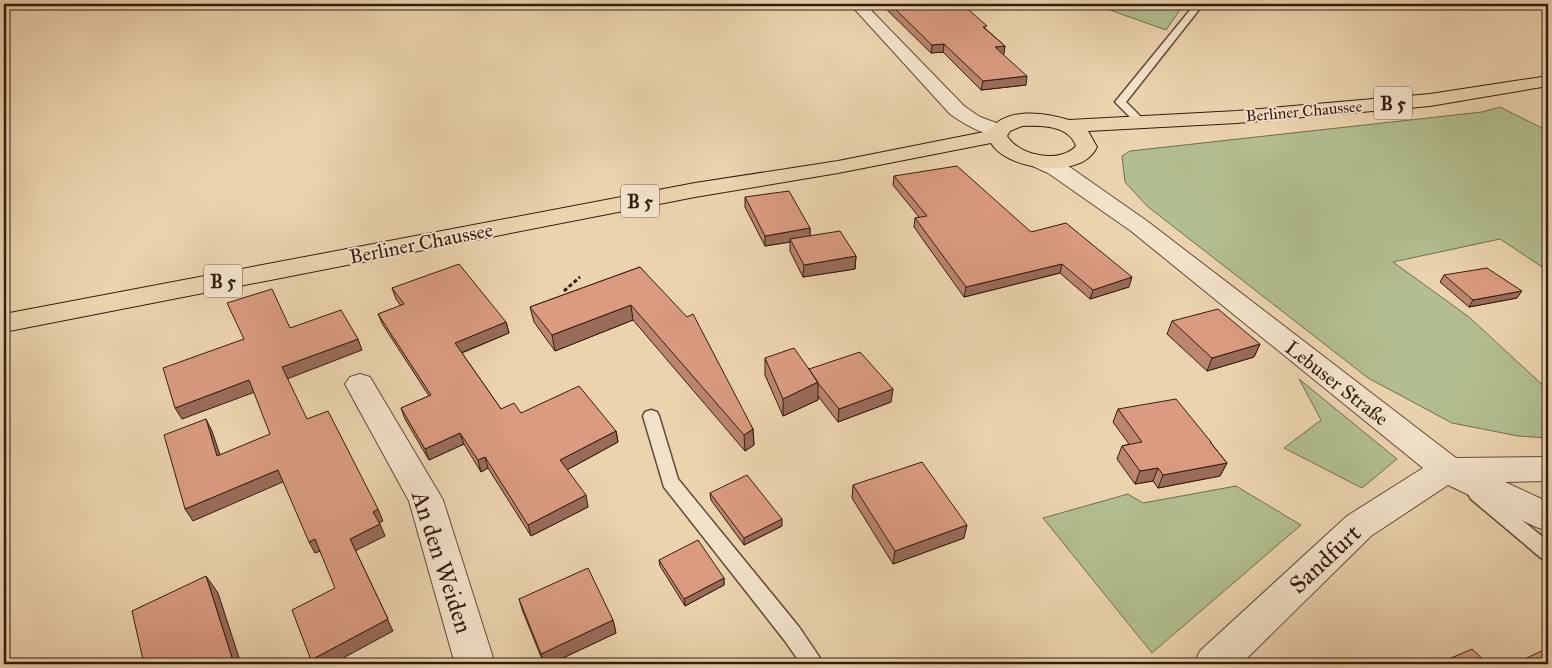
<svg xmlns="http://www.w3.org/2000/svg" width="1552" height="668" viewBox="0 0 1552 668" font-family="'IM FELL Great Primer',serif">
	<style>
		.green { fill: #b2be8f; stroke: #726d4f }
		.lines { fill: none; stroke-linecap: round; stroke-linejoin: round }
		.service-casing { stroke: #614a37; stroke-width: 3 }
		.minor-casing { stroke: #614a37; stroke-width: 2 }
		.primary-casing { stroke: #331c0f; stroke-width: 2 }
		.path { stroke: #331c0f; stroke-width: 3; stroke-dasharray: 4 2.5; stroke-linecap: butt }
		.service { fill: #f2e2ca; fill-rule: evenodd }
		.minor { fill: #f2e2ca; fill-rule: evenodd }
		.primary { fill: #ebd3ae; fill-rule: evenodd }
		.wall { fill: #bb856e; stroke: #331c0f }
		.shaded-wall { fill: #996c5a; stroke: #331c0f }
		.building { fill: #da9b80; stroke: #331c0f }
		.labels { text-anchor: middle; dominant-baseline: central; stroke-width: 4; stroke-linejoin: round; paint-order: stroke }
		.far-street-label { font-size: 16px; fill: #331c0f; stroke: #f2e2ca }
		.shield { fill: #f2e2ca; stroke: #6c5747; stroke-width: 1 }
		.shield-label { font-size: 19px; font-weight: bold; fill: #331c0f }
		.street-label { font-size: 20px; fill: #331c0f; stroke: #f2e2ca }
		.near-street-label { font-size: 24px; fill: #331c0f; stroke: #f2e2ca }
	</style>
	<rect width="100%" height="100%" fill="#ebd3ae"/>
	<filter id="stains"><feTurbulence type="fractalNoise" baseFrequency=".004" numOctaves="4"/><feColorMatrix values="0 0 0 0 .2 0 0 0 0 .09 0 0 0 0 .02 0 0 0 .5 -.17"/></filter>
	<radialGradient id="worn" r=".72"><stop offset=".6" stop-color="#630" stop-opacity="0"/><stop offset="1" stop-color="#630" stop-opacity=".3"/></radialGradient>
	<path class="green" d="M1093,4H1184L1166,30Z
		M1500,107L1548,131V271L1500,239L1393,262L1469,317L1548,390V438L1518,436L1452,423L1368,378L1147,206L1125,182L1122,156L1130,151L1482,112Z
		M1299,379L1397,459L1362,488L1284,448L1321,420Z
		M1236,486L1301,525L1152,653L1043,518L1128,494L1143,503Z"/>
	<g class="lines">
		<g class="service-casing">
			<path id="service" d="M1195,4H1228L1224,7H1201L1126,102L1147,123L1142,126L1138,125L1115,102Z
				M651,410L657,412L659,416L678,479L799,627L824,664H801L785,641L664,487L643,416L645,412Z
				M1477,487L1483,489L1548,541V560L1541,558L1471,499L1468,494L1471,489Z"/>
		</g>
		<g class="minor-casing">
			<path id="minor" d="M850,4H865L964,106L980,117L1005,126L1008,130L1005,134C987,139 965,124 950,114Z
				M1035,154L1064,163L1147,221L1456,458L1548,457V481L1505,482L1548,502V531L1536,527L1448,485L1371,536L1241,664H1194L1200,651L1347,516L1423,468L1131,231L1048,173L1028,164L1024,160L1028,156Z
				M360,374L370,377L443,500L495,664H455L409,501L345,384L350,377Z"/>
		</g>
		<g class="primary-casing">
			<path id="primary" d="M1548,76V86L1430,106L1237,123L1088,131L1097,147C1095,151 1091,156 1087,159C1064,176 1006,168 991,143L838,173L695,197L4,332V314L695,183L838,161L989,131C1006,107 1044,112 1069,120L1237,111L1430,94ZM1022,126C1041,125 1069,125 1076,146C1060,164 1019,156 1007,136L1010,131Z"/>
		</g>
		<path class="path" d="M564,291L580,277"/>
		<use href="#service" class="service"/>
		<use href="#minor" class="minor"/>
		<use href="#primary" class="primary"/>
	</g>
	<path class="wall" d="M881,4H962L987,30L1005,46L1003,54L1026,85L981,90L943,52L931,53Z
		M894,176L1031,232L1129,287L1090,299L1060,273L964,297L914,227L915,218L919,217L893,185Z
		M745,197L810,228V236L856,256L855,269L803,277L790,251V242L765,246L745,207Z
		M640,267L753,429L754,445L745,451L633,320L555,351L534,322L530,307Z
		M1444,275L1517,298L1469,307L1440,282Z
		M392,288L506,322L509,333L462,353L501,409L616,431L618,442L567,470L588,507L531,536L488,468L481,472L464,444L429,460L405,419L401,408L429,396L383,325L378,314L401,306L396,299Z
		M1172,321L1260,344L1254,357L1207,371L1167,334Z
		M765,358L809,369L891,402L838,422L818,396V400L783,416L765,375Z
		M1118,409L1211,442V443L1227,463L1220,476L1158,488L1153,481L1135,484L1117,459L1122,446L1129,444L1113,422Z
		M853,485L964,538L893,564L852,498Z
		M710,493L782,526L744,545L711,500Z
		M659,560L724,578V585L685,606L660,566Z
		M519,599L613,620L616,633L550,664H544L523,612Z"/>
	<path class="shaded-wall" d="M944,44L943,52L931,53L932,45Z
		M1005,46L1004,54L994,55L995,47Z
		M1027,76L1026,85L981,90L983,81Z
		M810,228V238L790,239V242L765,246V236Z
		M856,256L855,269L803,277L804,265Z
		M1062,264L1060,273L964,297L966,287Z
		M1132,277L1129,287L1090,299L1093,290Z
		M1522,291L1517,298L1469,307L1473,300Z
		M631,305L633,320L555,351L552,335Z
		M506,322L509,333L458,354L455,343Z
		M358,339L362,350L287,379L282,367Z
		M1260,344L1254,357L1207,371L1212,358Z
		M249,380L255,392L182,419L175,408Z
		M818,382V400L783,416V399Z
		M893,389L891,402L838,422L839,409Z
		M206,419L212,431L224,467L217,456Z
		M753,429L754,445L745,451L744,435Z
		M616,431L618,442L563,472L560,460Z
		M460,433L464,444L429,460L425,449Z
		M485,457L488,468L481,472L478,460Z
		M1227,463L1220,476L1158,488L1163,475Z
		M1158,468L1153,481L1135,484L1140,471Z
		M278,470L285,481L193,521L185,509Z
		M586,495L588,507L531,536L528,525Z
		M378,509L383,521L379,523L373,512Z
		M782,519V526L744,545V538Z
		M380,524L385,536L355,551L393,631L332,664H314L311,660L388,619L350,539Z
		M967,525L964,538L893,564L895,551Z
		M315,539L321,551L315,553L309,542Z
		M206,576L218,593L241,664H234Z
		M724,578V585L685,606L684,599Z
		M613,620L616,633L550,664H545L541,654Z"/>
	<path class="building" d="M890,4H962L987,26L983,27L1005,46L995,47L1027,76L983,81L944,44L932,45Z
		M957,166L1031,232L1066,223L1132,277L1093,290L1062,264L966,287L915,218L927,216L894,176Z
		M789,191L810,228L765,236L745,197Z
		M840,231L856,256L804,265L790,239Z
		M459,264L506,322L455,343L501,409L514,403L521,413L579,386L616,431L560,460L586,495L528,525L485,457L478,460L460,433L425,449L401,408L431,395L378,314L404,304L392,288Z
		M640,267L687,317L693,314L753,429L744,435L631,305L552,335L530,307Z
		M1487,268L1522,291L1473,300L1444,275Z
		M272,289L290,328L341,310L358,339L282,367L307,419L328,411L378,509L373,512L380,524L350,539L388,619L311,660L292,610L335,588L315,539L309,542L278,470L185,509L164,435L206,419L217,456L270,434L249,380L175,408L163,368L244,339L227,303Z
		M1218,309L1260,344L1212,358L1172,321Z
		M794,348L818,382L783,399L765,358Z
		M860,352L893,389L839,409L818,383L809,369Z
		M1176,399L1211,442H1210L1227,463L1163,475L1158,468L1140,471L1122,446L1142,442L1118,409Z
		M922,462L967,525L895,551L853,485Z
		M747,475L782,519L744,538L710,493Z
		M698,540L724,578L684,599L659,560Z
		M588,568L613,620L541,654L519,599Z
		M206,576L234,664H144L132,611Z
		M1548,648V664H1514Z
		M1472,649L1488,664H1437Z"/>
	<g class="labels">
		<g class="far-street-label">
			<text transform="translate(1304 111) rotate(-5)">Berliner Chaussee</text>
		</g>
		<g class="shield">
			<rect x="1374" y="86.5" width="38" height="33" rx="4"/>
			<rect x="621" y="184.5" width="38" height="33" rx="4"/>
			<rect x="204" y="264.5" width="38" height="33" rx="4"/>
		</g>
		<g class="shield-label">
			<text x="1393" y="103">B 5</text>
			<text x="640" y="201">B 5</text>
			<text x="223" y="281">B 5</text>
		</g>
		<g class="street-label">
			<text transform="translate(421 243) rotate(-11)">Berliner Chaussee</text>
			<text transform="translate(1337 383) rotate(38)">Lebuser Straße</text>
		</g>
		<g class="near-street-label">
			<text transform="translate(1325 559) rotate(-43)">Sandfurt</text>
			<text transform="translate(442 562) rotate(72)">An den Weiden</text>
		</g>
	</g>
	<rect width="1552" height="668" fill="none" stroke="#ebd3ae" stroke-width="20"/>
	<rect x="5" y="5" width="1542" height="658" fill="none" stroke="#331c0f" stroke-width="2.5"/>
	<rect x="10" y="10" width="1532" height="648" fill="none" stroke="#331c0f"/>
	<rect width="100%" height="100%" filter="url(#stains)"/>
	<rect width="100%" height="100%" fill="url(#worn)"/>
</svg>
